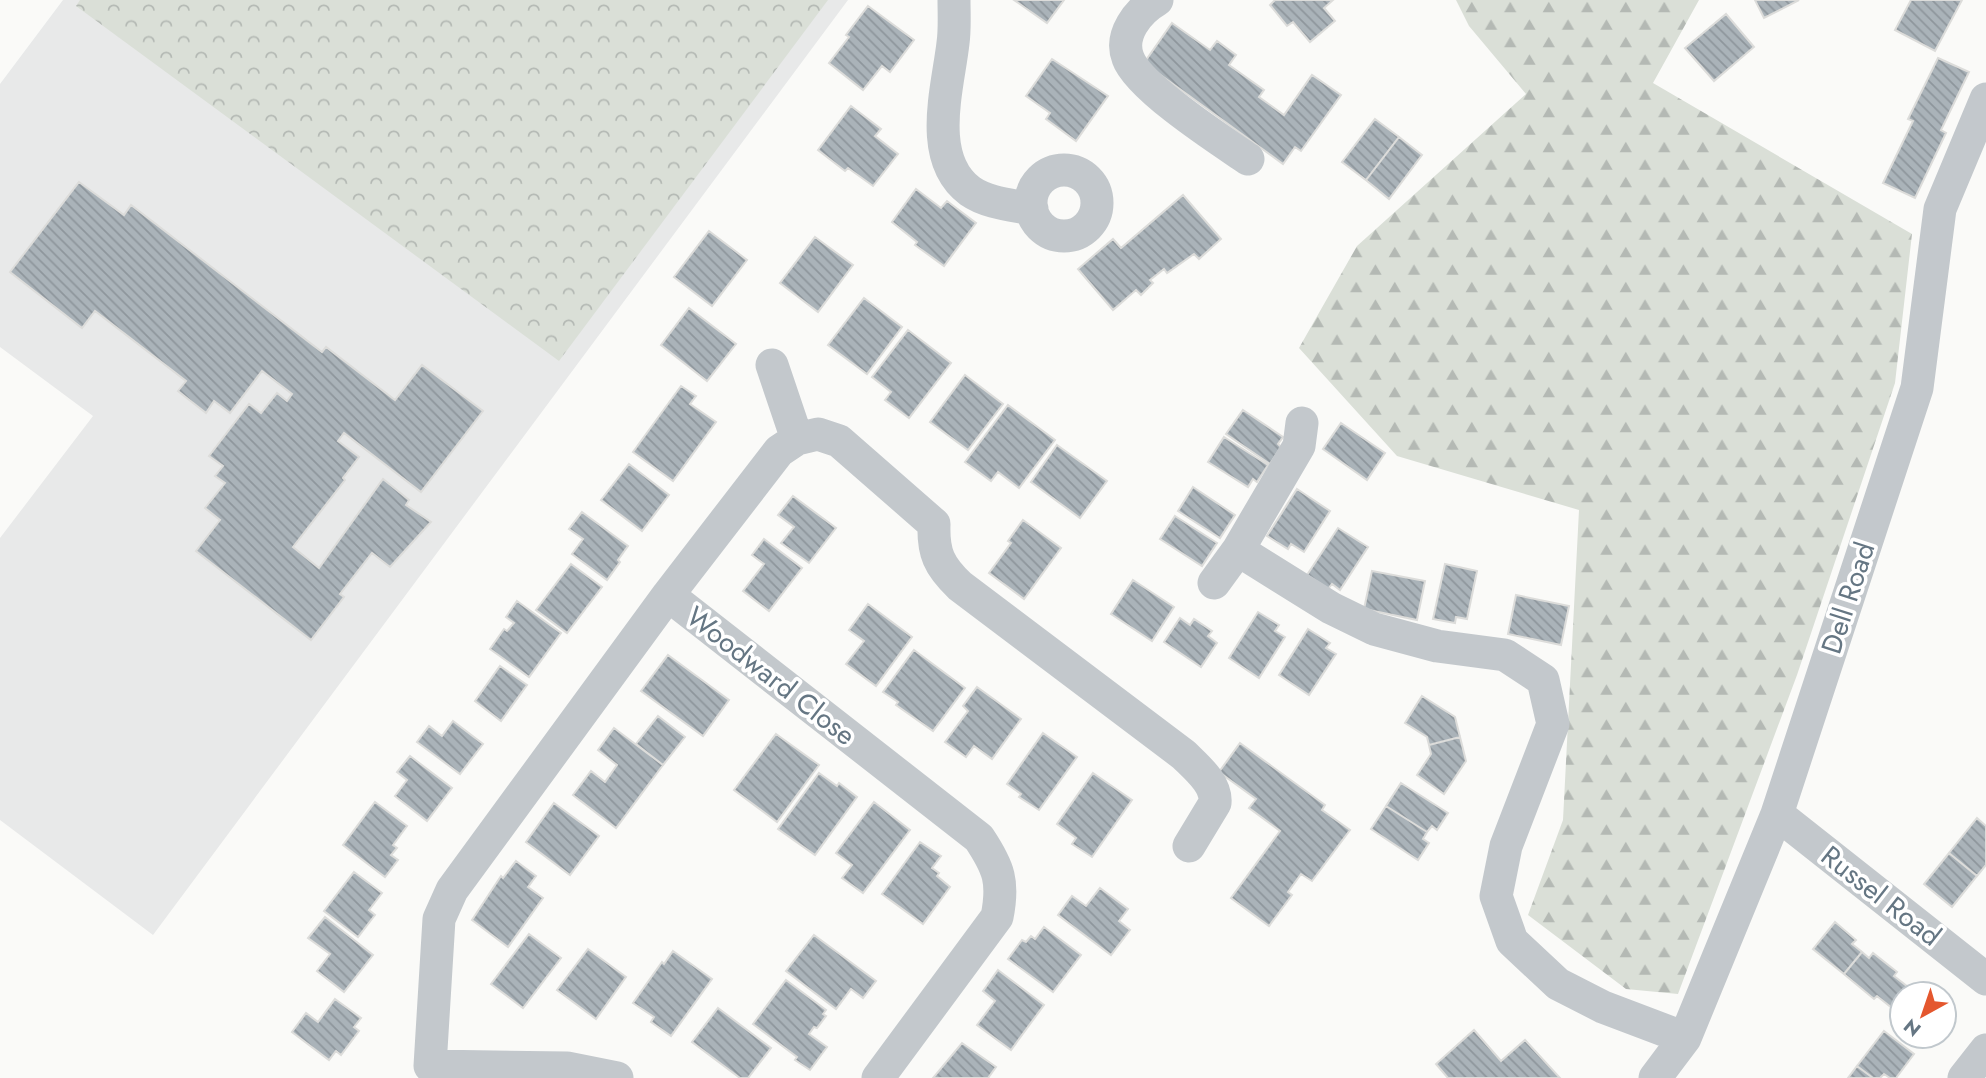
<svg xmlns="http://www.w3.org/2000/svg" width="1986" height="1078" viewBox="0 0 1986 1078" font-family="Jost,sans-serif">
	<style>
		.built { fill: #e8e9e9 }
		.forest { fill: url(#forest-firs) }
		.park { fill: url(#park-crowns) }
		.building { fill: url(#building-back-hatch); stroke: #dcdcda; stroke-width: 2 }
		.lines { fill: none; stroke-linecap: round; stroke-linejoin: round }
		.minor { stroke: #c3c8cc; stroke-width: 33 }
		.labels { text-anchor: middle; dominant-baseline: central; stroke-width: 7; stroke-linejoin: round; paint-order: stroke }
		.street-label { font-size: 28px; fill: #657683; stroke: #fff }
	</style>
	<defs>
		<pattern id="forest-firs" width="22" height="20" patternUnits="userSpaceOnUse" patternTransform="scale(1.75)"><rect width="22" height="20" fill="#dadfd7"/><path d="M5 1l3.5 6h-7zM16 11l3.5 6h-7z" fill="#b4b9b4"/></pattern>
		<pattern id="park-crowns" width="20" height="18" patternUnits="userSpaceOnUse" patternTransform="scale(1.75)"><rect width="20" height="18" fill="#dadfd7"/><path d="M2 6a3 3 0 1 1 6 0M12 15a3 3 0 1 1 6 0" fill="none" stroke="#b4b9b4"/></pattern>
		<pattern id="building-back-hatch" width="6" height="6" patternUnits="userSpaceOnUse" patternTransform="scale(1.75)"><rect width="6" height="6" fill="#aab3b9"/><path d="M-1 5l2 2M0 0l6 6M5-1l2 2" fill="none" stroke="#8e969c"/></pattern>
	</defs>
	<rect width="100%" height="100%" fill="#fafaf8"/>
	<path class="built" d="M63,0H848L153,935L0,820V538L93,416L0,347V84Z"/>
	<path class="forest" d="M1456,0H1699L1653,83L1912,234L1895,383L1797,675L1678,994L1626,989L1528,915L1563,820L1579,510L1397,456L1299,348L1357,246L1526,94L1469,26Z"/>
	<path class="park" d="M80,0H828L559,361L76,6Z"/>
	<path class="building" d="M1014,0H1064L1047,23Z
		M1275,0H1333L1324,8L1335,21L1310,42L1293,22L1287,26L1270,5Z
		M1755,0H1799L1764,18Z
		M1911,0H1962L1935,51L1895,30Z
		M868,6L914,40L890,72L882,66L863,90L829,63L849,37L846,35Z
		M1726,14L1754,47L1714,81L1685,48Z
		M1172,23L1210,50L1217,41L1236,55L1229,65L1264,90L1259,97L1284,115L1312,75L1341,95L1301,151L1295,147L1283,164L1144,63Z
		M1938,58L1969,72L1941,130L1946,133L1915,198L1883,183L1913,121L1908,119Z
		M1052,59L1108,96L1076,141L1046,119L1050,113L1026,96Z
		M851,106L881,129L875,136L898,154L873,186L848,168L845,171L818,150Z
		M1375,119L1399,137L1366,180L1342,162Z
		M1399,137L1422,155L1389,199L1366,180Z
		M79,182L124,215L131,205L322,352L326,347L395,400L422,365L483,411L421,492L344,433L338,441L359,457L343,478L345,480L293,547L319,568L383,479L409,500L406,505L431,522L390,567L372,553L340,594L344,597L311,640L196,551L220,520L205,508L225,483L215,476L223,466L209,456L249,404L261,413L277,393L287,401L292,394L262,371L230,413L214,401L206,413L178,391L186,381L95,311L82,328L10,272Z
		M916,189L941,208L947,201L976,223L944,266L915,245L917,242L892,222Z
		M1183,195L1221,239L1199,259L1194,254L1167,273L1164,269L1150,280L1153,283L1141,295L1136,290L1113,310L1078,269L1113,239L1121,248Z
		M709,231L747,260L712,306L674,277Z
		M815,237L853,265L818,312L780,283Z
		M864,298L902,327L867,374L828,345Z
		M689,308L736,344L707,381L661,345Z
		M908,330L951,363L909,418L885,400L891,392L872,377Z
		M965,375L1003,404L968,450L930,422Z
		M681,386L696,396L690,404L716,422L673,481L633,452Z
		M1008,405L1055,440L1019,488L998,472L991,481L965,462Z
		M1243,410L1283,437L1278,444L1281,447L1270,464L1226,434Z
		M1341,423L1385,453L1367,480L1323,449Z
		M1224,437L1268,465L1257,482L1253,479L1248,487L1208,462Z
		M1057,445L1107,481L1080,518L1031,482Z
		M629,464L669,495L642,531L601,500Z
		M1193,487L1235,515L1220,538L1178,511Z
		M1297,489L1330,511L1304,552L1291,544L1288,549L1267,536Z
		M793,496L836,528L809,563L781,543L794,527L778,515Z
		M582,512L628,546L618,560L620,562L607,580L572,554L583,539L569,529Z
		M1175,516L1217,543L1202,566L1160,539Z
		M1023,520L1061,548L1024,599L989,573L1011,543L1008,541Z
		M1338,528L1368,547L1340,590L1332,584L1328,589L1307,575Z
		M764,539L802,568L769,611L743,591L764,564L752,555Z
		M571,564L602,587L567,633L536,610Z
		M1445,564L1477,571L1467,619L1456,617L1455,623L1433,619Z
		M1372,571L1425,581L1417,620L1364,609Z
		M1133,580L1174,607L1152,641L1111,614Z
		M1516,595L1569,606L1561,645L1508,634Z
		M517,601L561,633L529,677L490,649L504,629L507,631L514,623L506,617Z
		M868,604L912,637L876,686L846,664L864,641L849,630Z
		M1258,612L1279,625L1275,631L1285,637L1259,678L1229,658Z
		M1180,618L1190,625L1194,619L1212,631L1208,636L1217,643L1201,667L1164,642Z
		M1308,629L1330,643L1326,648L1336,654L1309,695L1279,675Z
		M914,650L965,688L933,731L896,705L898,702L883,692Z
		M668,655L729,700L703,736L641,691Z
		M500,666L527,685L501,721L475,701Z
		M977,687L1021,719L992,759L974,746L966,757L945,742L968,711L963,706Z
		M1422,696L1455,717L1460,737L1429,745L1427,737L1405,723Z
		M658,716L685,737L663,765L636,744Z
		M453,721L483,744L460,774L417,742L429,726L442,736Z
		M614,728L663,765L616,828L573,795L591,771L605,782L617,765L598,750Z
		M1043,733L1077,757L1039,810L1019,797L1021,794L1007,784Z
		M776,734L819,765L777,822L734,790Z
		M1460,737L1466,761L1444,794L1417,775L1431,754L1429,745Z
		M1240,743L1325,805L1322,810L1350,830L1312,881L1301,874L1288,892L1292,895L1269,926L1231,898L1280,831L1249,808L1256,799L1219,772Z
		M410,756L452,788L427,821L395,796L407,780L397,772Z
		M819,773L837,786L839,783L857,797L815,855L778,829Z
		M1093,773L1132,800L1092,857L1072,844L1076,838L1057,824Z
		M1401,783L1448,813L1437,830L1432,826L1427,832L1386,806Z
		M375,802L407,826L393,845L397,848L391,855L398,860L385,877L343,845Z
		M874,802L910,830L863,893L842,878L852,865L836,853Z
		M554,803L599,836L570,875L526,842Z
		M1386,806L1427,832L1423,839L1429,843L1418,860L1371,829Z
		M1977,818L1986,826V865L1977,876L1949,853Z
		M920,842L941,856L932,868L939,873L937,876L950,887L923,924L882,894Z
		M1949,853L1977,876L1952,907L1924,884Z
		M516,861L536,876L528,887L543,898L508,947L472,920L501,876L503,878Z
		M354,872L382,893L369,910L375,915L358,937L324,911Z
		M1100,888L1128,909L1119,921L1130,930L1111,955L1058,915L1072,896L1086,906Z
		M325,917L373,955L344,992L317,971L330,954L308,938Z
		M1835,922L1856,940L1852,944L1862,952L1844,974L1813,949Z
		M1044,927L1081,955L1053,992L1008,959L1022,940L1026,942L1031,936L1035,939Z
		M529,934L561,958L523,1008L491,984Z
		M814,935L876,981L863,998L851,989L836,1009L786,971Z
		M588,949L626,977L596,1019L557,990Z
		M673,951L712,979L671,1036L651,1022L654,1017L633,1003L662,962L664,964Z
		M1862,952L1869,958L1873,953L1897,972L1894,976L1908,987L1892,1008L1877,996L1874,999L1844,974Z
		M998,970L1044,1005L1011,1050L977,1025L995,1001L983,991Z
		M786,980L826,1010L823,1014L826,1016L817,1028L814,1027L809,1034L827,1047L810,1070L795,1060L797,1057L753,1024Z
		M335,999L361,1018L354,1027L359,1031L341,1055L336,1051L329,1060L292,1032L306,1013L318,1022Z
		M718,1008L771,1048L748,1078H740L692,1042Z
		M1474,1030L1501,1061L1525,1040L1560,1078H1448L1436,1064Z
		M1884,1031L1914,1054L1896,1078H1890L1884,1074L1880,1078H1873L1857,1066Z
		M962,1043L996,1067L988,1078H933Z
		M1857,1066L1873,1078H1848Z"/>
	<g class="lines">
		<path class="minor" d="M954,0C954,14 955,29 953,43C948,88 926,158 970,191C987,203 1012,205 1032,209
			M1157,0C1138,11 1119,35 1128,58C1138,87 1220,140 1248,159
			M1031 203a33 33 0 1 1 66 0a33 33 0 1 1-66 0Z
			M772,365L797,439
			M1302,423L1299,446L1238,550L1331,608L1374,629L1437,646L1505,655L1543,680L1553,724L1506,846L1496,896L1512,941L1558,984L1603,1007L1685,1038
			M1214,583L1238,550
			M668,595L779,451L797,439L818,434L839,441L934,524C933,553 939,566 960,586L1184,755C1197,768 1217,784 1215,803L1189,846
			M1777,814L1986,979
			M617,1078L567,1068L430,1066L439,919L452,890L668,595L979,838C999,868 1004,882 997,917L878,1078
			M1655,1078L1685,1038L1777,814L1917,388L1940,209L1986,99
			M1964,1078L1986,1050"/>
	</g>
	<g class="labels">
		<g class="street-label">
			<text transform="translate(1848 598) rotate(-72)">Dell Road</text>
			<text transform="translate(771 676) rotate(38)">Woodward Close</text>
			<text transform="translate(1881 896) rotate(38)">Russel Road</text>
		</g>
	</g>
	<g transform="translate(1923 1015) rotate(220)"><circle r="33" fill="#ffffff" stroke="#c1c8cd" stroke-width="2"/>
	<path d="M0-5L12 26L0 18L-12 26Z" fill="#e4572e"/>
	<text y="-10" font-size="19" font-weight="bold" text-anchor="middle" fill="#657683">N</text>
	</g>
</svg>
